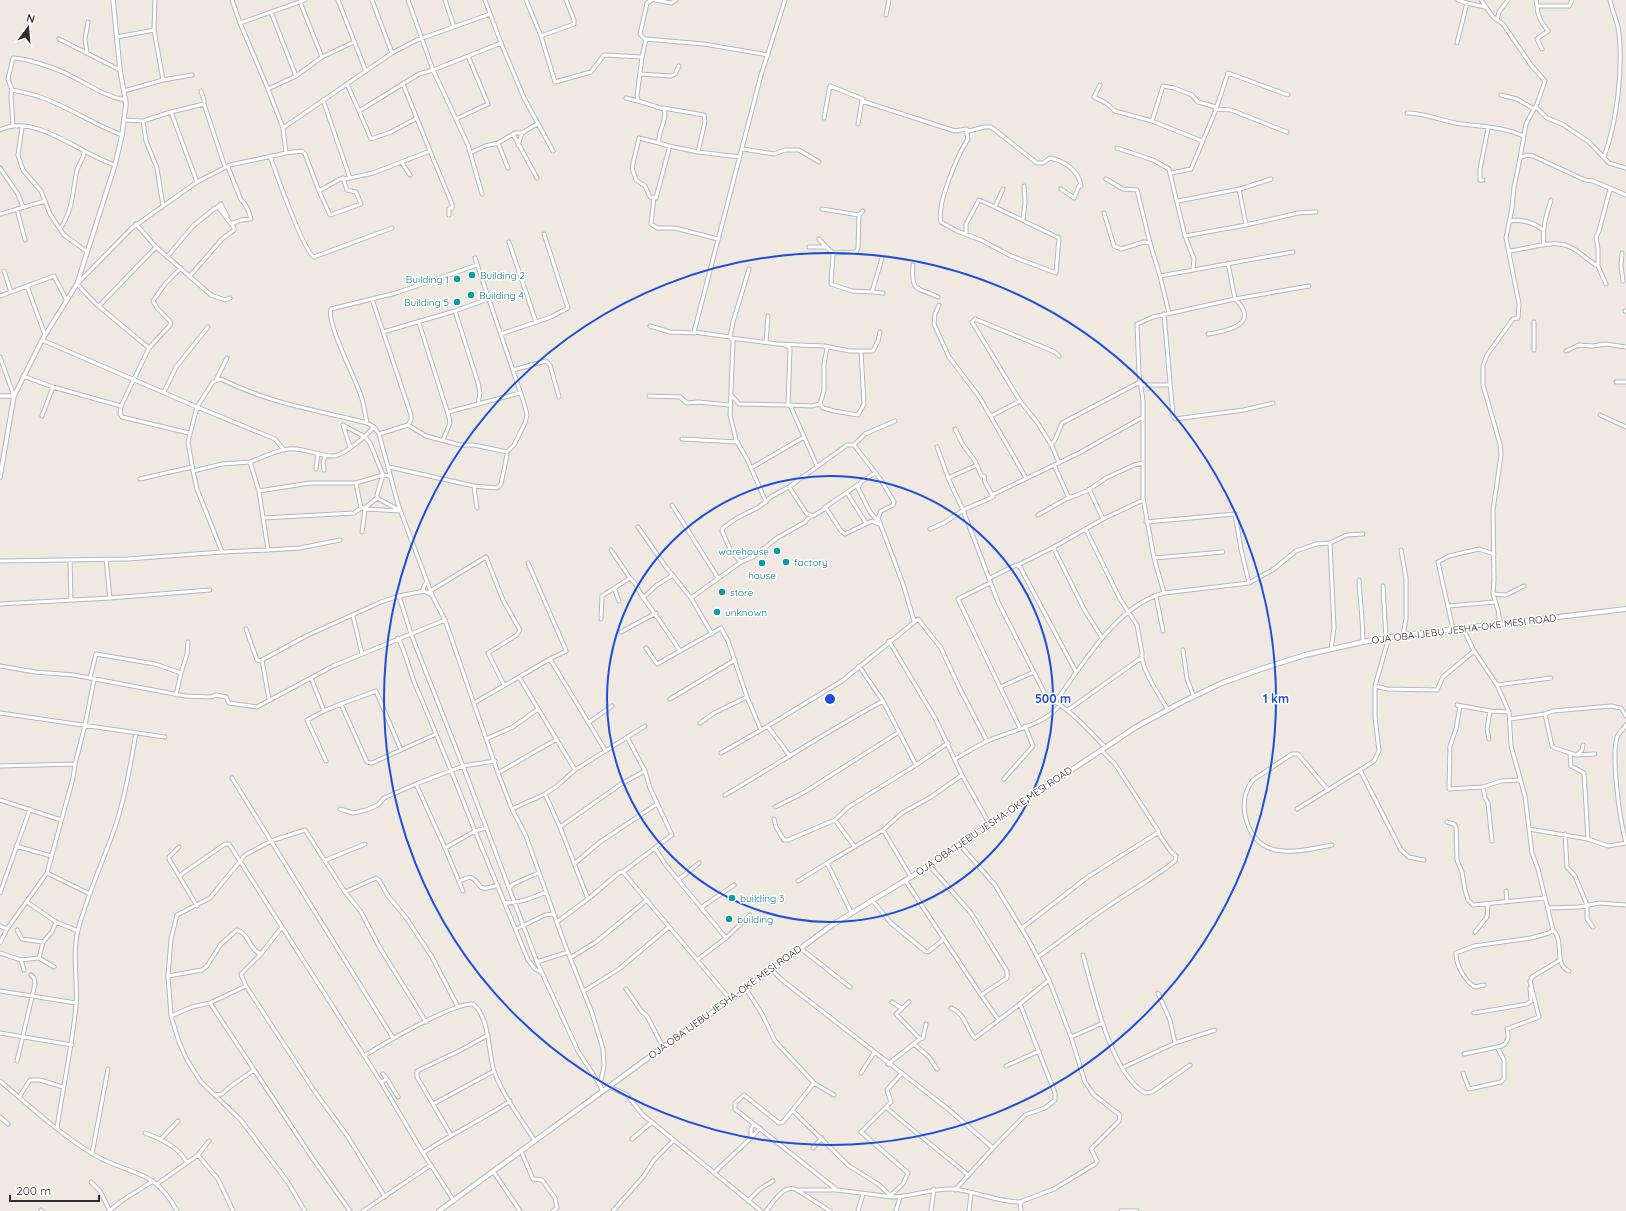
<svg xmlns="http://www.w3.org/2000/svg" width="1626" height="1211" viewBox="0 0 1626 1211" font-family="Quicksand,sans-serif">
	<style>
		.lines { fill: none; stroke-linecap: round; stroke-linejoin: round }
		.minor-casing { stroke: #b4b7c1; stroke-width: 5 }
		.tertiary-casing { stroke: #b4b7c1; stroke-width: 5.5 }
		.secondary-casing { stroke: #b4b7c1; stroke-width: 6 }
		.minor { stroke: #fff; stroke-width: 3 }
		.tertiary { stroke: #fff; stroke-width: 3.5 }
		.secondary { stroke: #fff; stroke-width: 4 }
		.ring { fill: none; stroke: #1d4ed8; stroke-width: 2 }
		.culture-dot { fill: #0f9aa8; stroke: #fff; stroke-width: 1.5 }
		.labels { text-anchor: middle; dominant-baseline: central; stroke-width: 3; stroke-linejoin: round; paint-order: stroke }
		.culture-label { font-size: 10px; fill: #0d838f; stroke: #fff; text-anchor: start }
		.street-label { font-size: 10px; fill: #2e2e2e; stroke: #fff }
		.centre { fill: #1d4ed8; stroke: #fff; stroke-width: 2 }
		.ring-label { font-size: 12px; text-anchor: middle; font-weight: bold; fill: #1d4ed8; stroke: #fff; stroke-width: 3; stroke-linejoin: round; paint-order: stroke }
	</style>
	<rect width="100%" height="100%" fill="#efe9e1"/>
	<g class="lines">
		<g class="minor-casing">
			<path id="minor" d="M232,0L240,23L268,89
				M338,0L365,69
				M372,0L392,53
				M408,0L433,70L501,43L485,0
				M445,0L454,27
				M526,0L541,36L555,82L591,72L604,55L642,57L646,39
				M652,0L647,3L640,34L645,39L704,44L768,55
				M655,0L671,3L676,0
				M1458,0L1467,3
				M1481,0L1493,17L1503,24L1531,65L1545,81L1536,107L1547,118L1562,124L1589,142L1609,163L1626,168
				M1536,0L1537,6H1569L1572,0
				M1537,6C1537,16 1542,23 1548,31L1537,39L1542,49
				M271,12L296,76
				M886,15L889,0
				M1497,20L1499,12L1508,0
				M240,23L305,0
				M541,36L574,24V20L566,0
				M117,37L154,30
				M59,39L120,70
				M501,43L524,98L553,151
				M1457,43L1467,3L1485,7
				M87,53L85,39L88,22
				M322,57L354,42
				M642,57L637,96L638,101L664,109C668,121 657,131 659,143L669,146V149L656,198L650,197L645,186L636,180L632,168L639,138L659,143
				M640,74L671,76L675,74L679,66
				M163,80L192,75
				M347,84L359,111L419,74L433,70L456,119L488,104L468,56
				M1100,85L1094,97L1106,103L1115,111L1152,121L1202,141
				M12,90C22,92 33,94 43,98C70,108 95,125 122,135
				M124,91L163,80L154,30L155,0
				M201,91L204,100V104
				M1501,95L1517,99L1534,109
				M626,98L638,101
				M323,100L350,178L373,173L430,151L403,84
				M663,108L704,115L705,122L698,152L669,146
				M1215,109L1231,110L1287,132
				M359,111L371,139L391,132L417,118
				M171,112L204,104L225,167
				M1407,113C1425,113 1439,120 1456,123C1477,127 1503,126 1523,136
				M824,118L830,86L863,99L862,101L955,131L966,129L969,131L984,127H991L1037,163H1043L1050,158C1065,161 1079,171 1081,186H1079L1074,198L1061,189
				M456,119L468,145L482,194
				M124,120L143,121L171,112L197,182
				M143,121L146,141L157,168L163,206
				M1152,121L1163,86L1174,88L1192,95L1198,102L1216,107
				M858,124L862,101
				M13,125L11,96L12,90L8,79L13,58C26,58 58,69 69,75C88,84 105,97 126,100
				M22,127L18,155L23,170L41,191L50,214L64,235L86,251
				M283,128L268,89L296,76L322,57L300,2
				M966,129L968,139C958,154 936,205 941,222L957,231L981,240L1011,256L1056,273L1059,238L995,207
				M0,130C35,112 81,155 115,165
				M513,134L537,178
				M498,143L508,168
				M518,145L522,133
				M1117,148L1153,160L1169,169L1185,236L1194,259L1193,269
				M743,149L774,154L785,150H799L819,162
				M430,151L452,204V208L449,209V215
				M698,152L740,157
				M286,153L302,151L305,154L319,191L340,179L350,178
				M470,153L485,146L498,143L515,133H522L537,124
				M270,156C276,173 303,250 314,257L392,228
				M1604,157C1617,121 1623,71 1619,33C1618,22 1612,11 1610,0
				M1520,158L1526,124L1535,107
				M402,163L410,175
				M0,168L18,194L23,207
				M1171,173L1191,169L1215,112L1228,73L1288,95
				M1106,179L1123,189L1137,190L1150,243
				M1483,180H1480V169L1488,128
				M1239,189L1246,225
				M319,191L330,215L361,204L356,192L347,190L343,178
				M654,197L651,224L657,228H675L718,239
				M1178,201L1240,189L1271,179
				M216,208L221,204L227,216
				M17,209L25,240
				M822,209L859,215L863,211
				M1104,213L1114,246L1121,249L1144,242L1150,243L1160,276
				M0,214L45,201
				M859,215L858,248L856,252L833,253L831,284L852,291L872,292
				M1023,219L1025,203L1024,186
				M1509,221C1520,219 1534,222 1543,230
				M136,224L156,247L211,295L225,300L230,298
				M60,229C74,208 72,192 77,170C79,164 83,159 84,153
				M966,234V224L979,200L995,207L1003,189
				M1185,236L1246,225L1298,213L1316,212
				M819,239L826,247
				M509,242L536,322
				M1544,245C1542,229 1546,215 1551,200
				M809,247H826L833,253
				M1510,251C1528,249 1554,238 1572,248C1582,253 1588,261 1598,266
				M1622,253L1621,266L1623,281
				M167,257L193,226L215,208H219L231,224L241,220L251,219C249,211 247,205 241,200L228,167
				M882,258L872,292L883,293
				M913,265C911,293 917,287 938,297
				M4,271L11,292
				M190,276L222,239L234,230V228L231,223
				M1606,284L1598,266V249L1596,237L1599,231L1610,189
				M27,286L45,335
				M0,296L54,276L66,299
				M372,299L411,415V420L408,425
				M939,305L935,314L934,324L949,357L980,398L1026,478
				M99,306L156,247
				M455,311L478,383L480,393L478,404
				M1625,311H1626
				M1169,313L1160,276L1293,252
				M1164,314L1173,416L1175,419L1244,410L1273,403
				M1534,322V350
				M419,323L449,417L450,423L443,440
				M650,326L670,332L695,333
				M383,332L455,311L488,299
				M501,334L551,317L568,308L544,234
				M1208,334C1228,331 1261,324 1235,299L1309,286
				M730,337L733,322L749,269
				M731,338L777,344L824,346L850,351H873L878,341L880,332
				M42,340L197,407L213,382L221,379C268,403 316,410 367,423L374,427L379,434L398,504L432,595L445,620L498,773L512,809L526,836L565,945L592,1013L603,1049L604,1066L600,1085L602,1091
				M766,342L768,316
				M785,345L790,348L788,405
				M149,348L171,324L170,321L157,308L153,301L165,284L181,268
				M827,348L824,364V390L820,404L823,408L834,411
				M1566,351L1579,345L1593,346L1605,344L1626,347
				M0,357L14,396
				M513,370L546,361L550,365L559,397
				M23,376L53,387L121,406L149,348L96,304L77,284L132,228L197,182L230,165L286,153L283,128L392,53L417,40L490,14
				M216,380L227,358
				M1616,382H1626
				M1141,385H1170
				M164,392L176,367L208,327
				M731,395L739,404L790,405L817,466
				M649,396L680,397L687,403L698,402L729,405
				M790,405L812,406L820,404
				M121,406L120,414L122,417L189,433
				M834,411L858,415L864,404L861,351
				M448,412L520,393
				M1600,415L1626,427
				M42,416L53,387
				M991,416L1020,401
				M367,423C365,414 364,404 361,396C356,379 326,323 331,309L396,293L477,265
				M343,425L365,437L370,443L383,475L390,476
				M343,425L350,447
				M955,429L963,445L975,461L981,475L984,476L985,482L992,495
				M379,434L408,425L426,436L460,445H474L507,452L514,445L525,423L527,415L524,403L475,258
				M682,439L738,442
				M854,445L865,434L895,421
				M1051,445L1055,440L1062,423L1140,382
				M250,462C262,458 276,450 288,449C305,447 319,457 334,456C345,455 367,435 374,427
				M1059,463L1052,446L1037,422L1020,401L972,322L975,319L1055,352L1059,356
				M1054,465L1069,498
				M389,467L474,486L497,488L501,484L507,455
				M751,468L804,437
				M316,469L318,453
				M324,470L323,462L326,455
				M193,471L197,489L222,552
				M875,473L861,482L858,488L870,512L877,520
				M948,478L977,465
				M140,479L192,467
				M356,483L383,475L377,495
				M474,486L477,508
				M789,487L807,514L813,516L826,508L841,531L845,534L872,521L879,524
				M1089,489L1103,519
				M259,491L310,483H356L361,508L354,513L263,518
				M847,493L866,523
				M377,495V498L399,510
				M766,502L748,461L736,440L730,415L733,341L730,337L694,332L761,75L785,0
				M672,505L718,578
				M361,508L366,507L377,498
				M824,508L859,484
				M1038,515L1066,499L1087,491L1106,478L1134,465L1143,463
				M1146,522L1235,514L1241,549L1249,583
				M638,527L666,567L691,598L712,634
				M930,529L944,523L963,510L949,480L937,447
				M1086,530L1120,599L1137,625L1142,653C1140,668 1160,696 1168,710
				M362,532L365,509L400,511
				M268,550L300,548L340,540
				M611,550L630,578C636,582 638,590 642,596C655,614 668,632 680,651
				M1401,550L1406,578V619L1403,635
				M1154,558L1223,552
				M106,559L110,598
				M70,560L71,600
				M0,561L128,559L222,552L268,550L259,491L250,462L222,464L193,471L188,442L197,407L275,439L284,450
				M741,562L731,551L722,531L723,528L737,518L759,507L772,496L789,487L847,445H854L881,480L894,502L893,505L881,511L878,518L903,584L914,621
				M528,563L565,648L566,651L550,659
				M1018,565L1054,547
				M990,578L1016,565L1020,567L1076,672
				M1359,580C1360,601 1363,621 1363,642
				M990,583L958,599L1000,687L1034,672
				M1383,586L1386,638
				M614,588L619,601
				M430,591L486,557L503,600L520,630L517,635L488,653L504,685
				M422,592L425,584L428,582
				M1164,593L1249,583L1274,569L1296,551L1316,544L1330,543
				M1493,594L1506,595L1524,586
				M399,596L424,591L432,595
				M1156,596L1163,631
				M643,598L657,585L673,575
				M691,598L741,562L753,557L777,538L805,522L811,515
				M0,604L110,598L210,590
				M1448,606L1495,602
				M353,616L362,654
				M601,619L602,596L630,578
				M1500,624L1498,610L1493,594L1494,580L1493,510L1501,455L1500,444L1483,385V366L1487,355L1513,319L1518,318L1519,304L1506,238L1512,208L1514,187L1520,158L1527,155L1533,156L1585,180L1593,181L1626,195
				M1463,628L1473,649L1497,685L1551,678
				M246,629L257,660L261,661
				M1453,629L1438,562L1449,556L1479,549L1494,554
				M621,632L656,613
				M1389,637L1375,686V717L1379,751L1374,761L1360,770L1401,850L1409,857L1424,860
				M398,638C406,653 409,669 415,684C436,733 456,782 475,831L445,848L416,784L463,766L537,962L578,1051L600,1085
				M1102,638L1084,609L1054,549V547L1103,519L1143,500
				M889,641L935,718L962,775L990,825
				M646,648L657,664L721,628L728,641L747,697L761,730L842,681L918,619L941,648L959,687L987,741
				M1331,649L1334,628L1330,543L1347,535L1363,534
				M1183,650L1187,679L1194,697
				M0,666L35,672L74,675L185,696L211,697L216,695L226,697L229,703L257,707L333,666L445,620
				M859,666L883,701L916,765L948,743
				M181,673L187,654L188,642
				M519,677L550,659L605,750
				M90,678L96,654L155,664L181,673L176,695
				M311,678L324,711L341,704L367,762L372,763L436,734
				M1497,685L1509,712L1511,746L1525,796L1532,853L1538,869L1553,930C1565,941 1553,965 1569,971
				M1375,686L1387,689L1437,690L1443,677L1474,651
				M1000,687L1020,728
				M269,699L262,660L306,636L381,602L399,596L411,634L463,766L495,761
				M670,699L735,660
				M1056,701C1083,664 1117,605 1164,593L1154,558L1143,498V401L1139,374L1137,324L1153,317L1235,299L1228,263
				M474,703L519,677L575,770
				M341,704L376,691L401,750
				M1457,705L1490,711L1509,712
				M1460,706L1456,729L1450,746L1449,789L1483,787L1501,781L1520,780
				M1068,710L1141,658
				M324,711L307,720L326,761
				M0,713L165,737
				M1545,714L1552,746L1555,748L1576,755L1595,754
				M1510,719L1545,714L1553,711L1611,706L1621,708L1626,716
				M588,723L612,706
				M700,723L714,713L747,697
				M1626,725C1623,730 1619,732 1617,737C1611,758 1620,821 1626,843
				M768,727L790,756
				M486,739L513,727L538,709
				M1489,739L1487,729L1490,711
				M1105,747C1088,730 1071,709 1049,699L1044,692L998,602L963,510L993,497L992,495L1079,453L1143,417
				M721,753L761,730
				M1570,754L1571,766L1584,773L1588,839
				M1577,755L1582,750L1583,745
				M955,759C966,753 978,745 990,740C1010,731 1048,724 1060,704
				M0,766L75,764
				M498,773L557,739
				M232,778L393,1038
				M1004,779L1033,746L1025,726
				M1483,787L1485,798L1488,803L1492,841
				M1328,790L1298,754H1292L1253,780C1245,790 1243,803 1245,815C1255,863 1297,852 1332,845
				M545,794L560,827L588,899
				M725,795C778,764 829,730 883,701
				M0,800L61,820
				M775,807L803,793L899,732
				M340,809L353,813L366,810L378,805L384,798L416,784
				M512,809L545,794L557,786L575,770L645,726
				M1297,809L1360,770
				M774,819L776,827L784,840H788L835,820L847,808L916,765
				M835,820L854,846
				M1447,822L1454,824L1456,827L1457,860L1462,872L1465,890L1468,900L1473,905L1544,898
				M560,827L621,784L645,771
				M486,828L475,831L528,960L535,969L541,972
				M1529,829L1588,839L1608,846L1626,843
				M883,830L911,877
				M1565,834L1567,867L1575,876L1587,905V919L1593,927
				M960,845L995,885L1029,941L1049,980L1071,1037L1085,1082L1094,1095L1120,1115L1119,1121L1091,1149L1097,1161L1095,1164L1054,1189L1020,1202
				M16,846L51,856
				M179,847L169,857V859L197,906
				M445,848L463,891
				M655,848L665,864L726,938L697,960
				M326,860L365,844
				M574,864L600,842L657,804
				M929,865L971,913L1007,971V978L981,995
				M623,872L730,999
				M47,873L90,894
				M179,876L225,844H229L381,1082L423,1153L454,1201
				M678,880L699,863
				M905,880L981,995L998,1019
				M459,881L470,877C485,884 473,893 498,885
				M798,881L827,863
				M509,889L513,884L538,873
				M1506,891L1507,902
				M345,892L361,912L380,948L426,1022
				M0,893L30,809
				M872,900L891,923L925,951L928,952L944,939
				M27,902L56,922L78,931
				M505,903C520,903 532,898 546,892
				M702,907L734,885
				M1547,908L1579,907L1599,903L1626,905
				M851,912L827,863L883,830L902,813L931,797L962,775
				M557,922L588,899L620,872H623L672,835L650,788L645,771L627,737
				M0,926L7,929
				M1022,928L1089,876L1159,832L1115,764L1101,750
				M516,929L545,915L554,914
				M17,930L22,939L43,942L52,932L56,922
				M1475,932L1487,917L1488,903
				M726,938L750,915
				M0,943L7,929L47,873L73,778L75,764L85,725L94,680
				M800,948L850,987
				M0,953L21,960L39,958L54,967
				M1083,955C1094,993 1110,1072 1145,1093L1152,1092L1190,1065
				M1038,957C1061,941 1083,923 1107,907C1130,891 1154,878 1175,861L1176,856L1172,853L1158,833
				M39,958L43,942
				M570,958L596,942L647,900
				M21,960L24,970
				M537,962L568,952
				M771,969L782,980L948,1109L993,1148L955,1190
				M168,976L202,970L207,966L221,944L237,930C249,933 249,950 261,954L282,927
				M1530,982L1532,977L1560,960
				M1484,985L1475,987C1465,981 1456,966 1456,953L1474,946L1531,938L1549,933L1553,930
				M246,986L241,974L261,954
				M626,989L642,1012L647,1016L663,1047
				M746,989L762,1014L775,1041L814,1083L834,1095
				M0,991L76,1003
				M584,991L619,969L669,927
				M1158,993L1170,1020L1175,1043
				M892,1002L901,1008
				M951,1008C966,1014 965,1028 975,1038L1020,1004
				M1474,1013L1527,1004L1531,1001L1530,988
				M171,1016L192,1007L210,1003
				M0,1033L72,1045
				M1071,1037L1103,1023
				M920,1039L923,1038L926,1024
				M914,1044L929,1057L937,1069
				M1464,1054L1502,1046C1509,1041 1509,1037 1507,1029L1539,1017L1530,981
				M364,1056C383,1044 454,1002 473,1004C490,1017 488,1053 494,1071C503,1096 521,1119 535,1141
				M17,1061L35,984L34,978L31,975
				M888,1064L920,1039L896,1014L909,1002
				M1006,1066L1039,1051
				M1122,1068L1175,1043L1215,1030
				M861,1073L874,1053
				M1463,1073L1469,1089L1501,1082L1504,1079V1060L1497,1047
				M387,1079L398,1097
				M0,1081C29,1106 58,1132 91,1153C128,1176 153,1166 177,1211
				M381,1082L387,1079L383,1074
				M814,1083L783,1122L779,1123L744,1095L735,1103V1109L837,1190
				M608,1086L627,1095L643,1115L761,1211
				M215,1095L222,1094L231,1086L254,1070
				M19,1097L30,1080H40L63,1087
				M433,1104L494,1071
				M887,1108C913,1131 941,1152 968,1175
				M793,1111L849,1166L878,1184L891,1196
				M0,1117L8,1124
				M57,1128C63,1087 72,1047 76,1006C78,981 72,955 78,930C87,896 102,864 114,830C125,799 130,766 136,733
				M145,1133C159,1138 180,1148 187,1163
				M451,1135L417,1077V1071L461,1050L488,1035
				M751,1138V1129L754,1124
				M161,1139L178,1121
				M632,1139L652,1122
				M209,1141L198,1155L218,1179L233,1211
				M813,1148L822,1138
				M993,1148L1025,1115L1045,1108L1055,1100V1093L1020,1004L1049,980
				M521,1151L533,1179L542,1180L555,1198L557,1208L553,1211
				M423,1153C451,1134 482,1120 510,1101
				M92,1154L108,1069
				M493,1171L520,1211
				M714,1173C729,1157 746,1145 760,1128
				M91,1182L100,1191L110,1211
				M157,1184L198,1155
				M797,1190L830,1211
				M891,1195L903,1184L908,1173L861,1132L891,1102L887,1090L901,1074
				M748,1201L760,1189L773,1181
				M41,1210L42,1211
				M109,1211L123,1200L153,1181
				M305,1211L287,1181L240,1119L201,1082L187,1060L179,1042L171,1016L168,976L171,939L177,915L210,898L245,855L271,841L305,830L345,892L376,878L379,880L388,896L407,919L432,957L458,1007
				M350,1211L313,1159L210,1003L246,986L315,1092L348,1137L385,1197
				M363,1211L431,1165
				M613,1211L643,1177L654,1160L674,1140
				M766,1211C774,1202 784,1183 797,1190H837L892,1197C913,1197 931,1188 953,1189C975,1191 997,1202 1020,1202L1021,1211
				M858,1211L863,1194
				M896,1211L900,1197
				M931,1211L934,1189
				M969,1211L971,1194
				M1121,1211H1137"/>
		</g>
		<g class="tertiary-casing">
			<path id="tertiary" d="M0,396H14
				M0,477L14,396L42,340L77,284L115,165L122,135L126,104L120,70L113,0"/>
		</g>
		<g class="secondary-casing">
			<path id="secondary" d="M439,1211L663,1047L746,989L832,925L911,877L1136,727L1184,701L1222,683L1261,669L1305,655L1363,642L1403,635L1626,609"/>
		</g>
		<use href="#minor" class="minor"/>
		<use href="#tertiary" class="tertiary"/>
		<use href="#secondary" class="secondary"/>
	</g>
	<g class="ring">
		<circle cx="830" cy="699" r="223"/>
		<circle cx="830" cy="699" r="446"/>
	</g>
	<g class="culture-dot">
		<circle cx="472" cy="275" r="4"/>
		<circle cx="457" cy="279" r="4"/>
		<circle cx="471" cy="295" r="4"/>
		<circle cx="457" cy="302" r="4"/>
		<circle cx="777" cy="551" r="4"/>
		<circle cx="786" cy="562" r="4"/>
		<circle cx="762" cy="563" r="4"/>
		<circle cx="722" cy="592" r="4"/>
		<circle cx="717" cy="612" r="4"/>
		<circle cx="732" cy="898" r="4"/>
		<circle cx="729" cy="919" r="4"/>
	</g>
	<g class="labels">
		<g class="culture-label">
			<text x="480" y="275">Building 2</text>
			<text x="449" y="279" text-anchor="end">Building 1</text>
			<text x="479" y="295">Building 4</text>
			<text x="449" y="302" text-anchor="end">Building 5</text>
			<text x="769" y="551" text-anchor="end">warehouse</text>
			<text x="794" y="562">factory</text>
			<text x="762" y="575" text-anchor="middle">house</text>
			<text x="730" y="592">store</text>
			<text x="725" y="612">unknown</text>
			<text x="740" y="898">building 3</text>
			<text x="737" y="919">building</text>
		</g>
		<g class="street-label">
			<text transform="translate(1464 629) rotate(-7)">OJA OBA IJEBU JESHA-OKE MESI ROAD</text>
			<text transform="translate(994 821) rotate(-34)">OJA OBA IJEBU JESHA-OKE MESI ROAD</text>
			<text transform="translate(725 1002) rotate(-36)">OJA OBA IJEBU JESHA-OKE MESI ROAD</text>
		</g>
	</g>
	<circle cx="830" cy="699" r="6" class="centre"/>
	<g class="ring-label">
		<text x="1053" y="703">500 m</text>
		<text x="1276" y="703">1 km</text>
	</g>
	<g transform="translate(28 28) rotate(16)" stroke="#ffffff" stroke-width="3" paint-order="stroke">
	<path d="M0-3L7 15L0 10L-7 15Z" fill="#2e2e2e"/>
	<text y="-6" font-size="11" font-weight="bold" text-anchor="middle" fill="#2e2e2e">N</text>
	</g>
	<path d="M10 1195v6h89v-6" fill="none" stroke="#2e2e2e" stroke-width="2"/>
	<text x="16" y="1195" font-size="12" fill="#2e2e2e" stroke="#ffffff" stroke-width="3" paint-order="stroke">200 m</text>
</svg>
